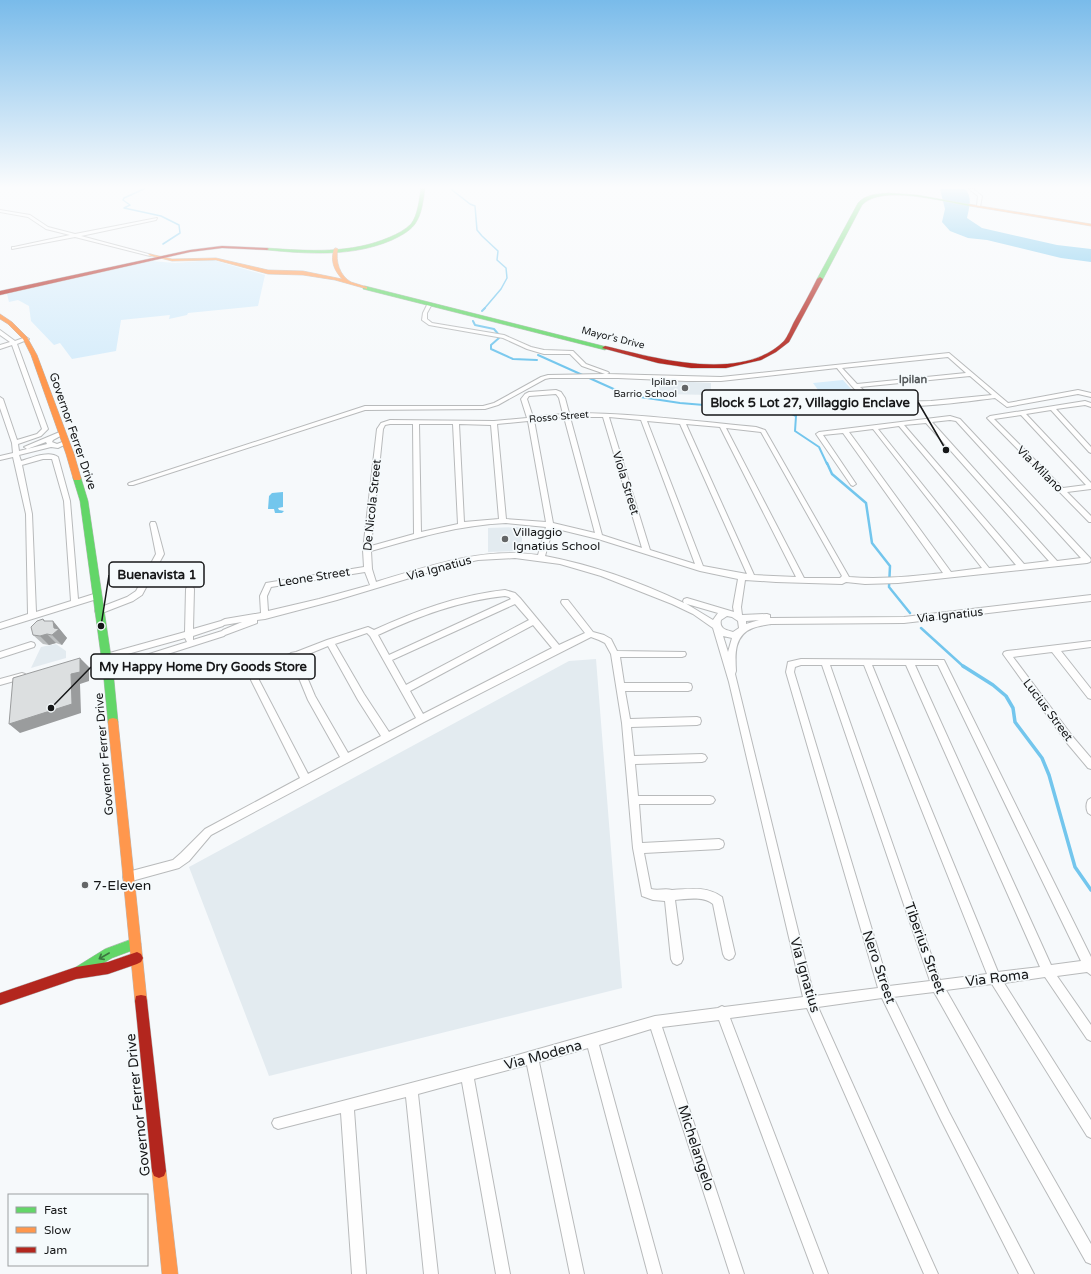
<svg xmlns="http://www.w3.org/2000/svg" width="1091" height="1274" viewBox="0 0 1091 1274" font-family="'Varela Round',sans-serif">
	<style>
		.built { fill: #e3ebf0 }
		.green { fill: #d7edfb }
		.water { fill: #73c6ed }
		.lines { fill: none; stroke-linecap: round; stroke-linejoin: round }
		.stream-far3 { stroke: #73c6ed; stroke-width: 1.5 }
		.stream-far2 { stroke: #73c6ed; stroke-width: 2 }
		.stream-far1 { stroke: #73c6ed; stroke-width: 2.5 }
		.stream { stroke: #73c6ed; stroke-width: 3.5 }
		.street-casing { stroke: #b8babb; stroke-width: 2 }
		.fast-casing { stroke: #b8babb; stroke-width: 1 }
		.slow-casing { stroke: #b8babb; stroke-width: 1 }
		.jam-casing { stroke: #b8babb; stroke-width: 1 }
		.street { fill: #fefefe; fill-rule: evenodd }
		.fast { fill: #63d668; fill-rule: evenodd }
		.slow { fill: #ff974d; fill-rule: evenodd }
		.jam { fill: #b3261e; fill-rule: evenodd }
		.wall { fill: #bdc0c1 }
		.shaded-wall { fill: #9a9c9d }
		.building { fill: #dcdfe0; stroke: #9a9c9d }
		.oneway { stroke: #3c7640 }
		.poi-dot { fill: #646667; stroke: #f5fafc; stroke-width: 1.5 }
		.labels { text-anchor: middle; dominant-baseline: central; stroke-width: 3.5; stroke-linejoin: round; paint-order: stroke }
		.far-street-label { font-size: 10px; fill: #161718; stroke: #f5fafc }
		.far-poi-label { font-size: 10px; fill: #161718; stroke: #f5fafc; text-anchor: end }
		.far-neighbourhood-label { font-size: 11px; font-weight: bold; fill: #54585a; stroke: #f5fafc }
		.street-label { font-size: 12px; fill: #161718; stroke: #f5fafc }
		.poi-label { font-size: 12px; fill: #161718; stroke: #f5fafc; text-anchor: start }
		.near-poi-label { font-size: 14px; fill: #161718; stroke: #f5fafc; text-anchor: start }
		.near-street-label { font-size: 14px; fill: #161718; stroke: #f5fafc }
		.leader { fill: none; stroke: #161718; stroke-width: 1.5 }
		.callout-dot { fill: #161718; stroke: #f5fafc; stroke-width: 1.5 }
		.callout { fill: #f5fafc; stroke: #161718; stroke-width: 1.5 }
		.callout-label { font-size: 13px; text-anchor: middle; font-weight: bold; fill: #161718 }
	</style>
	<rect width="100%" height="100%" fill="#f6f9fb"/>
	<path class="built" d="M657,380L711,383V395L661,394Z
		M523,527L521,551L488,552V528Z
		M56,644L66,651V658L31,668L41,647Z
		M596,659L622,988L269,1076L189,867L569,661Z"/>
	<path class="green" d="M213,260L265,275L258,306L188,313L187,315L169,319L170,315L121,320L116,351L72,359L60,343L54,345L31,321L29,306L18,300L9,302L7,294L152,261L175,263Z
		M843,380L852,390L821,394L813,383Z"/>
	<path class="water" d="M940,189H965C973,197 969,208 967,218L982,228L1057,245L1091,249V262L1061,258L987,240L968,238L950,231L942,222L945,209Z
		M283,492V507L278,508L279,510L284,511L282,513H275L274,509H268L269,496L272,493Z"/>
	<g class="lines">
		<path class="stream-far3" d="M144,189L124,198L123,200L130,205L124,208L161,216L179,225L180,233L163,244
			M453,189L452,190L470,204L475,206L477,230L482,236L498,251L497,260L506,268L507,278L501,289L484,309"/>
		<path class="stream-far2" d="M482,311L485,308
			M473,321L475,325L494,329L499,335
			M499,338L491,345V349L513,359L537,360
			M538,355L627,395L680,403L728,407L773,405L796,416L795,431L819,447L827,464"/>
		<path class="stream-far1" d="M827,463L832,474L866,503L872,543L890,566L889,587L910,613
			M921,628L964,667"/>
		<path class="stream" d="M963,666L993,685L1006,696L1013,708L1015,722L1042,758L1049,775L1075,867L1091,890"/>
		<g class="street-casing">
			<path id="street" d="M969,189H973L982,196L980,207L977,206L978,196Z
				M0,210L30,215L48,227L75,234L157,218L156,220L81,236L152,255L150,256L75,237L12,249V247H14L70,235L46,229L28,217L0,212Z
				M428,303L432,304L427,313V319L432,323L504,335L531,347L544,350L573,351L586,364L608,372L609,373L607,374L721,377L949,353L1008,403L1078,390L1091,393V397L1078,394L1007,407L995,398C967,401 890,414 867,399C855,392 846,379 837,368L721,381H686L618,378H550L545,379L498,405L485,409L365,410L133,485H129L128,484L129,483L365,406H483L494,403L541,377L548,375L605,374L582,366L570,354H544L527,349L503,338L429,325L422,320L423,313ZM948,357L966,373L857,384L842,368ZM970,376L992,395L931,401L894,402L881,401L872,398L860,387Z
				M0,330L15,341L26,337L29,339L17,344L48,429L41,436L18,444L19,451L47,444L46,442L27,449L24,447L62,431L65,433L64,434L53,440L52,442L57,444L65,441L68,443L58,448L51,447L19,455L21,461C31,458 49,450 58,457L70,501L78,599L97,593L101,596L100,598L0,629V623L28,614L26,514L13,457L0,460V456L13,453L12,443L0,408V397L3,399L17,440L37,434L42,429L12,345L0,349V345L10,342L0,335ZM43,459H52L64,501L71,601L36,612L32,514L22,465Z
				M556,390L561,392L565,398L569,413C632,413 694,421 756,427L765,430L849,577C881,580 912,576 943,573L843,433L823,435L856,484L853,486L851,485L816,434L819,432L950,416L960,419L1090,558L1091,560L1090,562L1087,563L898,583L865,584L846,582L842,584L776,582L745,580L741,607L742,615L767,614L770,615V618L904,617L1091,595V601L904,623L771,624C765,625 758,626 753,628C734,635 735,654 736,671L735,674L814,996L878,988L786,672L788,662L801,659L944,660L1091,957V975L1087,972L1057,976L1091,1025V1041L1087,1039L1045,977L1004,983L1091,1120V1138L1087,1136L992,984L946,990L1091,1244V1264L1086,1262L934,992L893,997L949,1112L1034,1274H1019L941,1120L882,998L818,1007L938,1274H924L807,1008L730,1018L828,1274H814L719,1020L662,1027L744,1274H730L651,1029L599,1045L662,1274H648L588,1048L539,1062L584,1274H570L527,1065L474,1079L510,1274H496L462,1082L418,1094L438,1274H424L406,1097L354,1110L366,1274H352L341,1113L278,1129L274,1127L272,1123L274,1119L514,1056L655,1016L718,1008L722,1006L724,1007L803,997L729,682L713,628L693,614L672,604L601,576L560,564L515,558L478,560L443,568L337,600L265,619L257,620V623L225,635L224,636L108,673L105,672L104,670L105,668L187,642L185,638L106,660L103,659L102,657L103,655L106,654L185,632L186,589L187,587H193L194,589L193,629L221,621L225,619L261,613L260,596L266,583L364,567L363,550L377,429L381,423L390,420L494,421L527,418L521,399L525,394L529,392ZM556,394L559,398L563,414L533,417L527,399L529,396ZM564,417L595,533L553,523L534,420ZM570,417H603L642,548L602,535ZM609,417L641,420L695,564L650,550ZM950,420L956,421L1081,558L1057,561L932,422ZM528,421L546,522L506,519L497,424ZM647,421L680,424L747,574L703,566ZM926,423L1049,561L1024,564L904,425ZM390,424H413L414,534L371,546L383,429L385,425ZM419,424H453L458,524L421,532ZM459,424L491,425L499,519L464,522ZM686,424L720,427L796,577L754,575ZM899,426L1016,565L989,568L878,429ZM726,428L761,432L842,576L840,578H804ZM873,429L982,568L951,572L849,432ZM506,523L546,527L538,555C482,547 429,566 376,582L372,569L371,551C416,538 459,525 506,523ZM553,528L598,539L700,571L738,579L733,607L734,612L687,598L684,599L683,601L684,603C640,582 593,565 545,556ZM365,572L370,585L319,599L268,611L267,596L271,587ZM685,603L687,604L718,613L713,620ZM727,616L732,617L738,621L739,628L733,632C726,630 719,629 721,620ZM759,620L746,624V621ZM242,622L223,630L222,631L193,640V636L223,626L224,625ZM723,636L732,638L728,652ZM801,665H822L930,981L889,986L794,672L795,667ZM830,665H864L987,974L940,980ZM872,665H906L1040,967L998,972ZM915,665H938L1081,961L1051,965Z
				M1085,401L1091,403V407L1085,405L1056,409L1091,447V453L1089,452L1051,410L1026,414L1091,483V489L1067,492L1091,516V522H1089L987,418L990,416ZM1021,415L1086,485L1063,488L994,419Z
				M151,522H155L156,524L164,554L142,595L133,601L102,613H96L95,611L96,609L127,597L136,591L156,554L150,524Z
				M505,590L515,593L520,598L559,645L585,633L562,604L561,602L562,600H568L593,632L604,635L611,639L617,651L685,652L686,654L685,656L682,657H620L624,683H688L691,684L692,687L691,690L688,691H625L630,719L697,717L700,718L701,721L700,724L697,725L631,727L634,756L702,754L705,755L707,758L705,761L702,762L635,764L638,796H710L713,797L715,800L713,803L710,804H639L642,843L719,839L723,841L724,844L723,847L719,849L644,853L651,889C658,891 665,888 672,890C689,889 707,886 722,897L735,954L733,958L729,960L725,958L723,954L713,904C703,896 687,899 675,900L683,959L681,963L677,965L673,963L671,959L665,901L653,900L642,896L633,848L622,723L611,654L605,643L599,640L591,637L424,722L211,835L189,861L179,868L128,882L124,881L123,877L124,873L173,860L181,853L205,829L300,778L251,680C251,665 279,659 290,654L291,653L296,652L327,640L368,627L374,630C416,611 458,595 505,590ZM505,596L509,597L511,599L389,655L378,635C419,616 459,601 505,596ZM515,604L529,620L406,685L392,660ZM533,625L552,648L423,714L410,691ZM367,633L370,636L416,718L389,732L364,694L335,644ZM328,646L358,700L381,736L348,753L315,696L299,658ZM292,661L308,700L340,757L308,774L259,680V677L265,671Z
				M1091,641V647L1061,651L1091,689V699L1088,698L1052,652L1013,657L1073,737L1091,758V769L1088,768L1067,743L1003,654L1004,652L1007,651Z
				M31,642L34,643L35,645L34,647L0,658V652Z
				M22,673L25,674L26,676L25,678L0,685V679Z
				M1091,798V815L1088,813C1086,809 1086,804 1088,800Z"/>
		</g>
		<g class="fast-casing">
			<path id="fast" d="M421,189H425C423,201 422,214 415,224C409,232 400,236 392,240C353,257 309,254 267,250L265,249L267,248C308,251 351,254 390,237C397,234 405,230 411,224C418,215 419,200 421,189Z
				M889,193L917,195L972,205L970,206C945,202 881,184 862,205L823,279L818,280L817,279L858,203C866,194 877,194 889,193Z
				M365,286L607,347L608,348L605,350L363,289V287Z
				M74,476H80L81,478L88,501L113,670L118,722L117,725L113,726L109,725L108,722L103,670L80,501L73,478Z
				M135,938L139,940L141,944L139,948L112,958L84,975L80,977L76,975L74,971L76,967L105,949Z"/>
		</g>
		<g class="slow-casing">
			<path id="slow" d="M968,204L1091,224V226L970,206Z
				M336,248L338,249C335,261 340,276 351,282C356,284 362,285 367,287V289L335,280L303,275L268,274L216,260L172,261L148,255L150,254L172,259L216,258L268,270L303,271L342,279C334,270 330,261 334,249Z
				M0,314L12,322L27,337L37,355L74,454L81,478L80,480H74L73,478L66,454L31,355L23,339L8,324L0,319Z
				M113,718L117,719L118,722L147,1001L146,1006L141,1007L136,1006L135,1001L108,722L109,719Z
				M159,1164L164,1166L166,1171L178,1274H162L152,1171L154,1166Z"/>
		</g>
		<g class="jam-casing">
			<path id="jam" d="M222,246L267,248L269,249L267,250L222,248L190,252L0,295V291L190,250Z
				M820,277L823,279L789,342L776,352L761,360L726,368H691L658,363L602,348L605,346C655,358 742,383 784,341C788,336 791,328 794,322C802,308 810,293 817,279Z
				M137,952L141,954L143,958L141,962L137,964L108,974L76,979L0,1005V993L76,967L108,962Z
				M141,995L146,996L147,1001L166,1171L164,1176L159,1178L154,1176L152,1171L135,1001L136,996Z"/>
		</g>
		<use href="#street" class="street"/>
		<use href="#fast" class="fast"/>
		<use href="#slow" class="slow"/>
		<use href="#jam" class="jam"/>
	</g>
	<path class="wall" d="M43,619L45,621H53L67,638L62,645L56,643L49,645L43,644L33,635Z"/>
	<path class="shaded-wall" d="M53,621L67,638L62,645L52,635L54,628Z
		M47,634L56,643L49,645L40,636Z
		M80,658L89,667V681L80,684L81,713L20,733L9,724L71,674Z"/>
	<path class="building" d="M43,619L44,621H53L54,628L59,629L52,635L47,634L40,636L33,635L31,627L37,621Z
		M80,658V672L71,674L72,704L9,724L13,678Z"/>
	<defs><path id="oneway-shaft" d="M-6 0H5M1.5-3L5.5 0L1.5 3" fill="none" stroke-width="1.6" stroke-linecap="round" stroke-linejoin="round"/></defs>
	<use class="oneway" href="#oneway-shaft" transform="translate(104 956) rotate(150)"/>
	<linearGradient id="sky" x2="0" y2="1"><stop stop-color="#79bbea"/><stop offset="0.51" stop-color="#fbfcfd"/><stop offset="1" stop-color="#fbfcfd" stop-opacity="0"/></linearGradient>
	<rect width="1091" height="367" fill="url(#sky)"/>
	<g class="poi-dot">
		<circle cx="685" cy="388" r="4"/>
		<circle cx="505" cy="539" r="4"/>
		<circle cx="85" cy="885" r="4"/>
	</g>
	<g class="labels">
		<g class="far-street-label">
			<text transform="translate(613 338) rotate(14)">Mayor's Drive</text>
			<text transform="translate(559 417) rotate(-5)">Rosso Street</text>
		</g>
		<g class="far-poi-label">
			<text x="677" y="382">Ipilan<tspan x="677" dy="12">Barrio School</tspan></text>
		</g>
		<g class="far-neighbourhood-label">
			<text x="913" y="379">Ipilan</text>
		</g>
		<g class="street-label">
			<text transform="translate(73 431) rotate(71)">Governor Ferrer Drive</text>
			<text transform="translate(1040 469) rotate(45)">Via Milano</text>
			<text transform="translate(626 483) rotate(73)">Viola Street</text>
			<text transform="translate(372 505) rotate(-84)">De Nicola Street</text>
			<text transform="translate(439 568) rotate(-15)">Via Ignatius</text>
			<text transform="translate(314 577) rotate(-9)">Leone Street</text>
			<text transform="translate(950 615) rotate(-6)">Via Ignatius</text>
			<text transform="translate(1048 710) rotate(53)">Lucius Street</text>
			<text transform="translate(104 754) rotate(-95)">Governor Ferrer Drive</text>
		</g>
		<g class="poi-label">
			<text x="513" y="532">Villaggio<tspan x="513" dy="14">Ignatius School</tspan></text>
		</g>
		<g class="near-poi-label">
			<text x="93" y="885">7-Eleven</text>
		</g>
		<g class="near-street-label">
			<text transform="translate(925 948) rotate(70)">Tiberius Street</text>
			<text transform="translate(879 967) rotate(71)">Nero Street</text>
			<text transform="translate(805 975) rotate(74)">Via Ignatius</text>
			<text transform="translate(997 978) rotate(-7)">Via Roma</text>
			<text transform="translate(543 1055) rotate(-15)">Via Modena</text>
			<text transform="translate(138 1105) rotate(-96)">Governor Ferrer Drive</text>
			<text transform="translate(696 1148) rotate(72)">Michelangelo</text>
		</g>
	</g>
	<path class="leader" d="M946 450L918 402M101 626L109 575M51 708L91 667"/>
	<g class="callout-dot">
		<circle cx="946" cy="450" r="4"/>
		<circle cx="101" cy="626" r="4"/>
		<circle cx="51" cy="708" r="4"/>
	</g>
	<g class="callout">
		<rect x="702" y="390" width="216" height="25" rx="4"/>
		<rect x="109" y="562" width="95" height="25" rx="4"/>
		<rect x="91" y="654" width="224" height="25" rx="4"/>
	</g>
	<g class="callout-label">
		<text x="810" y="407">Block 5 Lot 27, Villaggio Enclave</text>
		<text x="157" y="579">Buenavista 1</text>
		<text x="203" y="671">My Happy Home Dry Goods Store</text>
	</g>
	<rect x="8" y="1194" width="140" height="72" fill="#f5fafc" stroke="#9c9fa1"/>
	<rect x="16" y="1207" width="20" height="6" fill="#63d668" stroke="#9c9fa1"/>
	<text x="44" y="1214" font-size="12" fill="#161718">Fast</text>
	<rect x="16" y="1227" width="20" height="6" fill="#ff974d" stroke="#9c9fa1"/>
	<text x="44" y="1234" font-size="12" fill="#161718">Slow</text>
	<rect x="16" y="1247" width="20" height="6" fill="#b3261e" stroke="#9c9fa1"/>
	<text x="44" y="1254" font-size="12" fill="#161718">Jam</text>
</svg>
